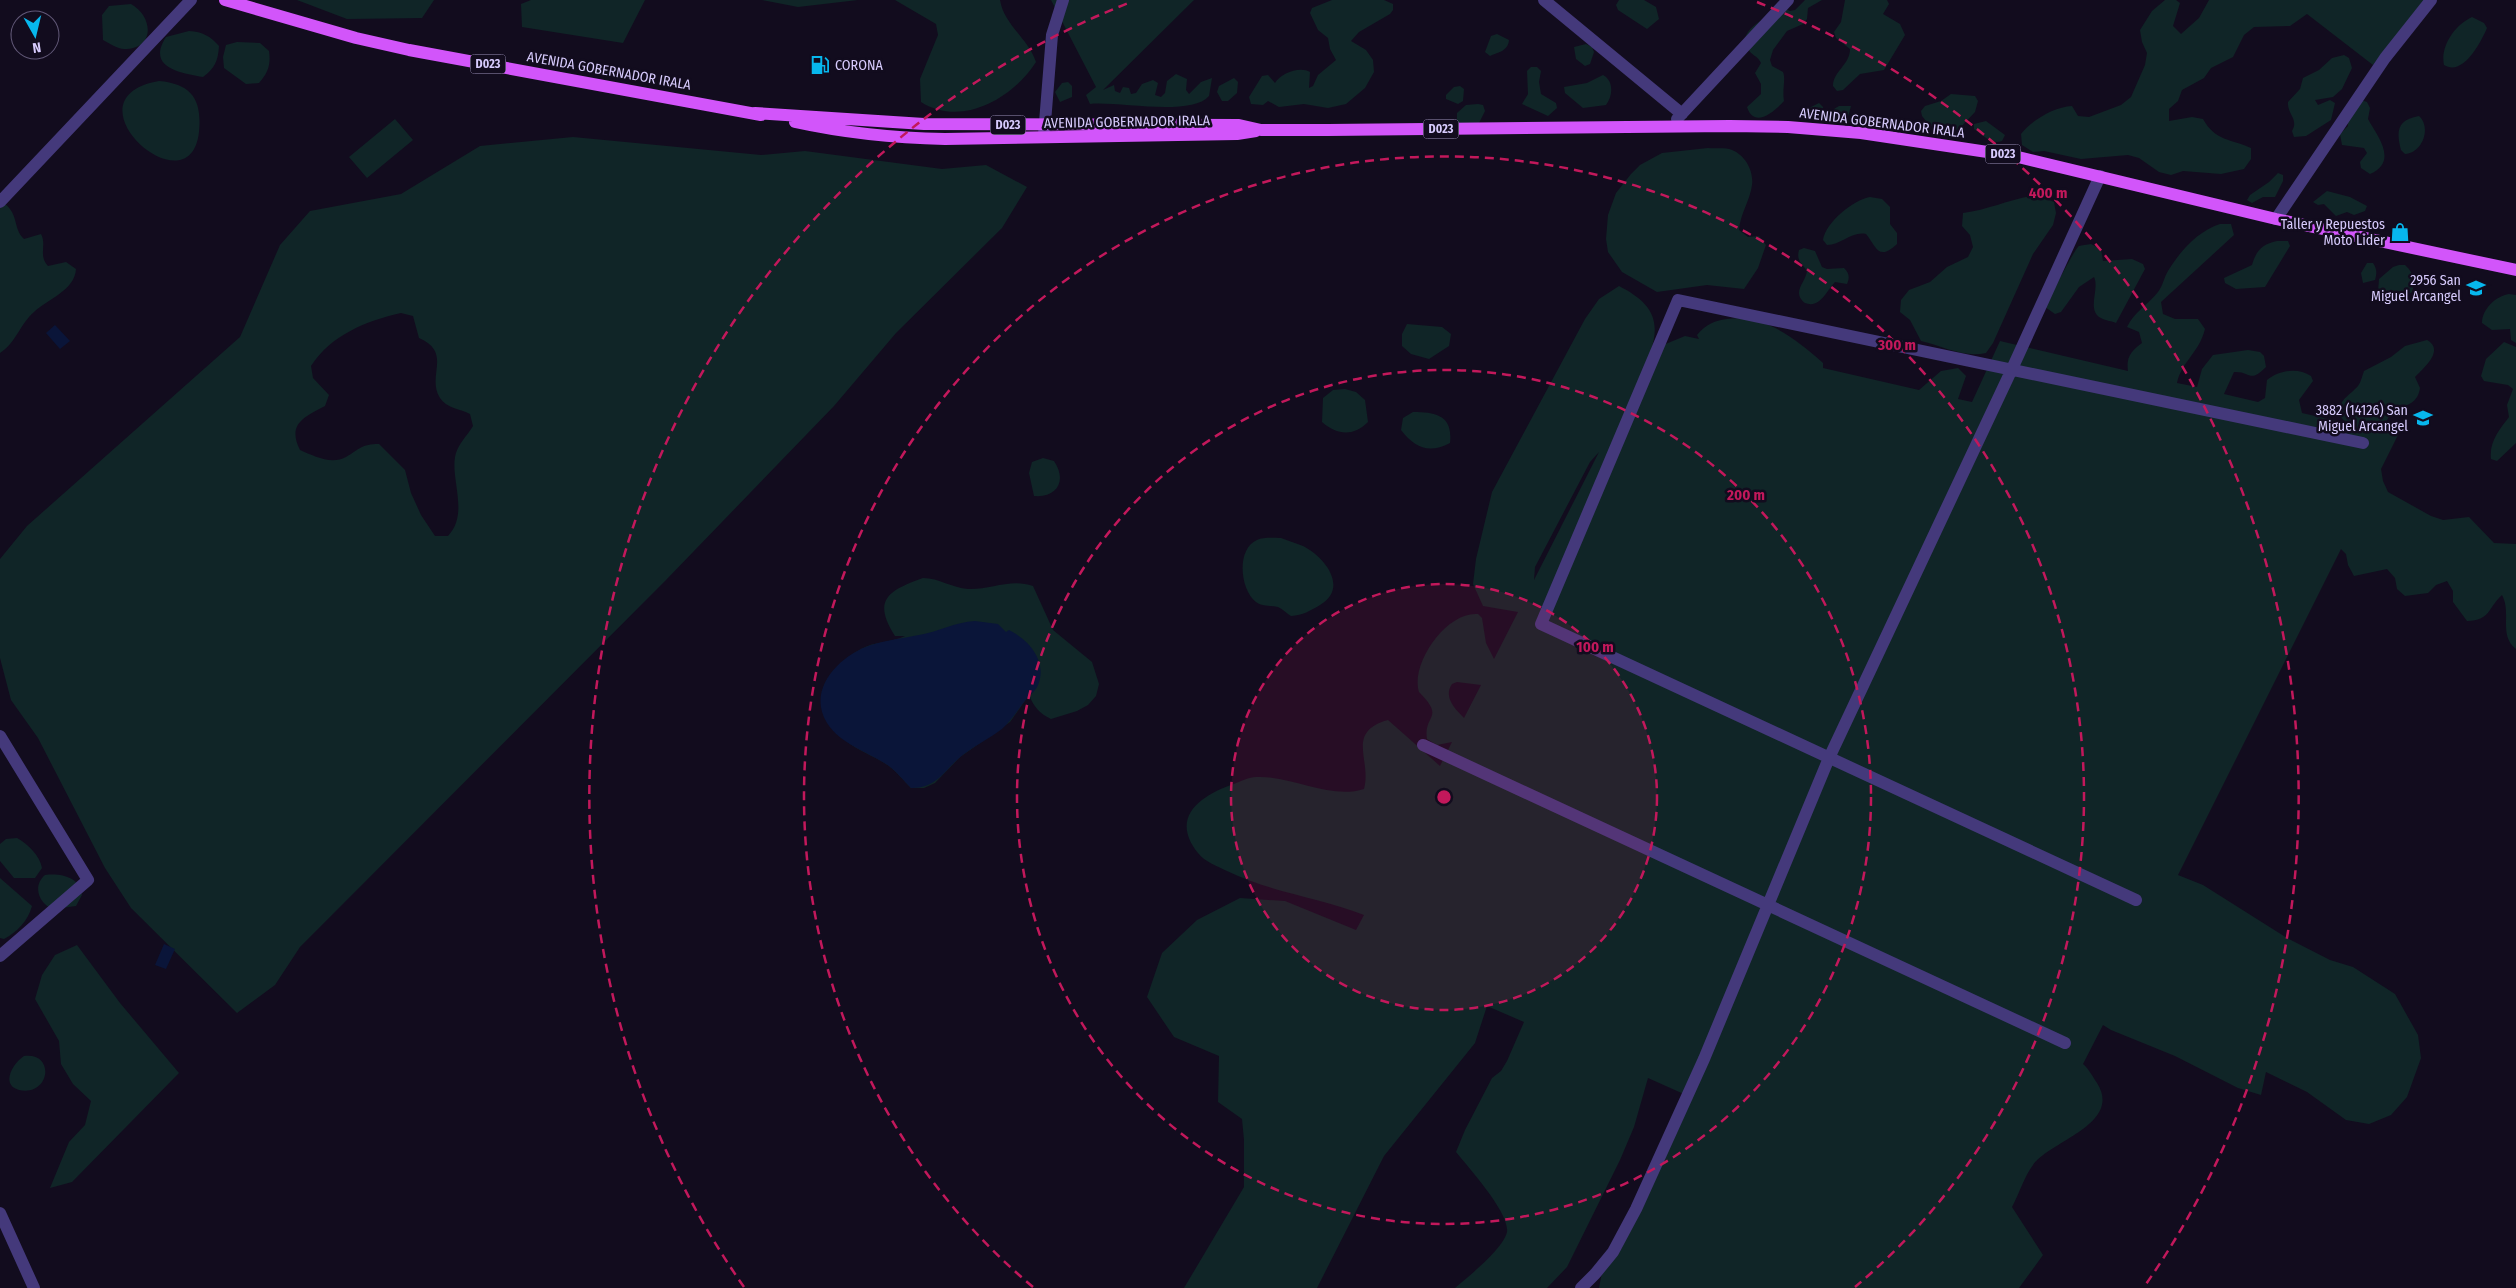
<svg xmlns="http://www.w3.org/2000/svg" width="2516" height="1288" viewBox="0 0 2516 1288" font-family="'Fira Sans Condensed',sans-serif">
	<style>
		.green { fill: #102527; fill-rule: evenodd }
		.water { fill: #0a1539 }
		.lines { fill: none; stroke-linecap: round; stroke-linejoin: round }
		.minor { stroke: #44397b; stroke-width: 12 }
		.major { stroke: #d255fa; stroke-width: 12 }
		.ring { fill: none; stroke: #c2185b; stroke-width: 2.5; stroke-dasharray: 9 6 }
		.labels { text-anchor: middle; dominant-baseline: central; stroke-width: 5; stroke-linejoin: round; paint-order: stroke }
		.shield { fill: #120c1e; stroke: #9c92ba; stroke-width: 1 }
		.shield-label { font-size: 12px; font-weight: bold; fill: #d7cbfd }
		.poi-label { font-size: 14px; fill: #d7cbfd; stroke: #120c1e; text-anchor: end }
		.street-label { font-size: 14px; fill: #d7cbfd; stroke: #120c1e }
		.centre { fill: #c2185b; stroke: #120c1e; stroke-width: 2.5 }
		.ring-label { font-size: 15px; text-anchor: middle; font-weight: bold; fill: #c2185b; stroke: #120c1e; stroke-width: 5; stroke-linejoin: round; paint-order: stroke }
	</style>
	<rect width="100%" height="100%" fill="#120c1e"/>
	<path class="green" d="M297,0H434L422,18L347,19Z
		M531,0H645L623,43L522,27L521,4Z
		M762,0H858L798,7Z
		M895,0H1000C1004,25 1028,38 1036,62C1013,98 962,128 921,102L920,79L938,35L936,24Z
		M1051,0H1194L1103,90L1114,85L1115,91L1120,93L1123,87L1129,88L1131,94L1136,93L1142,84L1153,80L1158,83L1155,95L1161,97L1165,93L1167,81L1176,74L1187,79L1186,90L1189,94L1201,82L1212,78L1209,96C1191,117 1117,101 1090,104L1086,95L1096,87Z
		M1332,0H1384L1393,4V10L1390,14L1359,32L1351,41L1366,50L1373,60L1374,72L1365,88L1346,104L1328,108L1304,104L1279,107L1268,101L1263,105L1251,104L1249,97L1262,76L1268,75L1275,83C1281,73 1300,66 1310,72L1309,88L1313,86L1318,75L1336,60L1330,49L1328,38L1318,30L1310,13L1312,8Z
		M1619,0H1644L1656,7L1659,19L1647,29L1618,10L1616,5Z
		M1805,0H1822L1808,8L1807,19L1803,24L1787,31L1773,50L1770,60L1772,66L1783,72C1786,79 1782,89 1784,101C1774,112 1754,129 1747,107L1761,94V84L1755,73L1761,63C1758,56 1751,55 1748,49C1735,29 1770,16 1784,8L1790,11L1795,10Z
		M1845,0H1887L1889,4L1883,14L1900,24L1905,35L1884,70L1860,74L1843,90L1837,91L1833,86C1833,71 1850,65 1850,49L1836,38L1834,32L1841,22Z
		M2165,0H2176L2180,3L2173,26L2181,34L2199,18L2209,0H2425L2373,65L2307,14L2290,26L2254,27L2244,35L2233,57L2211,68L2204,78L2182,90L2178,101L2169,109V121L2192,117L2203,119C2215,141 2231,139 2251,148V159L2244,169L2221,174L2183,171L2171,175L2159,172L2139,158L2128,155L2081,159L2044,151L2033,152L2022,145L2021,134C2032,120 2054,107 2072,106L2078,116L2089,117L2121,105L2131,97L2145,65L2147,53L2142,42L2140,30L2152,11Z
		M131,4C153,16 156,49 124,49C118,49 109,43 103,40L102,15L109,6Z
		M2472,17L2484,23L2487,28C2481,42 2463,77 2444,65C2440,46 2455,25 2472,17Z
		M189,31C203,32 210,36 219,46C218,61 215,68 203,77C181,73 146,68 166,37Z
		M1497,34L1509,40C1508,51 1499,52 1490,56L1485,52L1491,36Z
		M237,42L260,43L269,51C271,65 268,73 259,83L246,84L224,68L223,57L226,45Z
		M1586,44L1592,47L1594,52L1590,64L1585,66L1576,59L1574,47Z
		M2344,55L2349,58L2352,68L2342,89L2333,97L2315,100L2318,105L2330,100L2335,103L2331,120L2306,136L2294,137L2292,131C2299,119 2287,114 2288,102L2300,89L2303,78L2319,70L2332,58Z
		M1531,67H1537L1541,71L1539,82L1541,94L1556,103L1557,108L1548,116L1522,104L1528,94L1527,71Z
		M1603,75C1614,81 1613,96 1606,105L1583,108L1565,93L1564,87L1587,83Z
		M1234,78L1238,82L1237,93L1228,101H1222L1217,92L1219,86Z
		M159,81C193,84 202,101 199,132C190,213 61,98 159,81Z
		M1068,82L1072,86V97L1060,102L1055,92L1062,83Z
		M1460,86L1464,89L1463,101L1458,104L1446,99V95L1454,87Z
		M1951,94L1975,96L1978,101L1975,112L1958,130L1930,126L1922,116L1921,111L1925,106L1941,101Z
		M2361,100L2367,102L2370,108L2368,119C2377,136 2399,161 2370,174L2361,168L2360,162L2367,153L2364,148L2342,145L2340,134L2348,126V120Z
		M1819,103L1823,107V113L1814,120H1808L1809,108Z
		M1478,104L1483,105L1485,111L1477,127H1460L1457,122V113L1466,105Z
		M1839,106H1851L1848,117L1839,124L1831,121L1834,109Z
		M2419,116C2432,128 2422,153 2405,154L2401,150C2396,131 2397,120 2419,116Z
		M395,119L413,140L367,178L349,157Z
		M1986,121L2005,135L2002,141C1991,145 1983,135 1974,129V124Z
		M573,137L761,155L805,151L942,169L986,165L1027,187L1002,228L896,333L834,406L666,580L300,947L275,985L237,1013L131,908L105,868L38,738L11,700L0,658V559L27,526L240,337L280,245L310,211L401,194L480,146ZM401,313L413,316L419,338C453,353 426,376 440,398C446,408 461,409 470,414L473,426C467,436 457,445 455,457C451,481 469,514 448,536H435L421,515L411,493L405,470L379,444C361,444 360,449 346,457C331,465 314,456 300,450C287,424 304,417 325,406L329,395L313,378L311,366C331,335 366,321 401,313Z
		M1708,148C1715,149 1725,147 1732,150C1745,155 1754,171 1752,185C1750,201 1740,214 1739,230L1748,237L1759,236L1766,245L1758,268L1744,289L1707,285L1657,292L1622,272L1608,252L1606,239L1608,215L1616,193L1631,174L1640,165L1662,153Z
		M2278,173L2283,175V181L2275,197H2263L2252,203L2247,200L2250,195L2269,182Z
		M2327,191L2350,197L2367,206L2365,211L2354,215L2347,212L2336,216L2324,204L2318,205L2313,202Z
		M2031,196L2043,197L2054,202L2056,213L2053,225L2033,254L1993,343L1986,353C1963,358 1943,346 1921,341L1910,320L1900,312L1901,300L1909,290L1930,282L1947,267L1968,257L1973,247L1970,235L1962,226L1963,213C1987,210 2008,200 2031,196Z
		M1870,197L1882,199L1890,207V224L1897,233V244C1878,262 1876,246 1866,234C1852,231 1841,245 1827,245L1823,240C1826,222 1853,200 1870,197Z
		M0,204H5C19,215 13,229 24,239L41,234C47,245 38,256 48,266L66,262L76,269C75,290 48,299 34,312C20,324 16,343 0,353Z
		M2220,224H2231L2234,235L2161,302L2163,314L2175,319H2198L2205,329C2199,353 2182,361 2177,383L2197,387L2202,369L2213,355L2248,350L2260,352L2264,356L2266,367C2249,384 2251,371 2234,372L2224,394L2258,402L2265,398L2267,380C2279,370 2298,367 2311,376L2313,381L2299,400L2302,413L2346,423L2339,415C2338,400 2349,396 2358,386C2361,382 2362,376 2364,371L2391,357L2405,346L2427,340C2445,350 2424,368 2415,377L2420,388C2418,402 2408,407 2394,407L2385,424L2376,430L2398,435L2381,469L2383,481L2388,492L2431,516L2443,520L2469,517L2494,543L2516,544V649C2498,635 2512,613 2502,595C2487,609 2491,620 2467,621L2453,602V591L2447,581L2436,585L2428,593L2405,596L2397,589L2395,578L2387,569L2354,576L2348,565L2346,554L2341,549L2178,875L2203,885L2287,938L2330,960L2353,967L2395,994L2418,1035L2421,1058L2407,1097L2391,1115L2369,1124L2346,1120L2307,1092L2266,1072L2261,1095L2238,1088L2175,1056L2111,1030L2103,1025L2083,1064C2089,1069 2093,1077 2097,1083C2123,1124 2050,1141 2033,1165C2024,1177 2019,1194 2012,1207L2043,1255L2019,1288H1599L1604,1262L1686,1095L1648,1078L1634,1127L1620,1160L1567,1267L1547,1288H1455C1469,1276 1503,1249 1507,1232C1510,1213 1468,1167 1456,1152L1465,1130L1492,1078L1501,1071L1507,1061L1524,1022L1487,1006L1475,1043L1384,1156L1317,1288H1184L1244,1187V1140L1242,1119L1218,1102L1219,1056L1174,1037L1147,997L1162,953L1197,920L1240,898L1285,901L1356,930L1364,915C1319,897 1272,893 1227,871C1217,866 1205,862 1198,853C1169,817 1201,795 1234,784C1241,781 1249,777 1256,777C1291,775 1330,800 1364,789C1372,760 1345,732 1388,720L1440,766L1452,742L1437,745L1427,739C1423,714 1446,719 1419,692C1410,663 1447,611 1478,614L1482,618L1486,643L1494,659L1518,612L1483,606L1473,584L1476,559L1492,492L1585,319L1599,299L1619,286C1648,301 1662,317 1651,350L1685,336L1699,339L1697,335C1706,324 1714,321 1727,319C1765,314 1796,339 1823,363V368L1919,390L1941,371L1958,368L1966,376L1958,399L1972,402L2000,341L2128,371C2126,357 2131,351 2142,343L2139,332L2127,327C2134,312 2148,305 2158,292C2163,286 2164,277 2168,271C2180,251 2198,231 2220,224ZM1599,452L1534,580L1535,567L1590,462ZM1457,682L1481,685L1464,718C1455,709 1443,697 1452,684Z
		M2277,241H2288L2290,246L2265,287L2236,289L2225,283L2224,278L2252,265C2256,251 2262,244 2277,241Z
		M2091,244L2101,249L2103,261L2132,259L2143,264L2145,269L2116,323C2112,321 2106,321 2101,318C2086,310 2100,289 2094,277L2079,287L2061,312L2055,314L2045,307C2049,299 2075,248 2079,246C2082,245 2087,245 2091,244Z
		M1804,248L1815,251L1822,267L1827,269L1844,268C1849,273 1850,277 1847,284L1835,282C1827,290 1820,309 1805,303C1802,301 1799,297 1799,293C1799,286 1806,279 1807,271C1802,263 1796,261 1799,250Z
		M2367,263H2373C2377,269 2377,273 2375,280L2363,283L2361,273Z
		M2399,265H2405C2413,272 2416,281 2412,292L2401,299L2382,297L2378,292L2379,279L2393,267Z
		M2509,294L2516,295V343L2511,340L2510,329L2492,330L2482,323C2482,309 2496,296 2509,294Z
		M1407,324L1442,327L1451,334L1449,346L1429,359L1411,354L1402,346V334Z
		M2504,342L2516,347V443L2497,461L2491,459C2489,442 2499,430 2509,417L2507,405L2513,389L2508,385L2484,381L2481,376L2486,359Z
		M1345,389L1356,392L1365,400L1368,422C1353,437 1337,435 1322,422L1323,398L1333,390Z
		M1413,412C1437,412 1453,416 1450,443C1429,454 1415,448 1401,430L1403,418Z
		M1043,458L1054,461C1067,480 1058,498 1034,496L1029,473L1032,462Z
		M1281,538C1288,541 1296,543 1303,546C1325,557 1349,588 1320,605C1310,611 1303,615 1291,616C1287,614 1283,609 1278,607C1270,605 1263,607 1256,602C1240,590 1236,549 1257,540C1263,537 1274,538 1281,538Z
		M923,578C939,578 952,588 968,589C990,590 1011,578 1033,586L1053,630L1092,662L1099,684L1096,696L1088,705L1077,711L1051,719C1039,713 1034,707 1029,695L1010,722L960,757L935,783L924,788H911C904,781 897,772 889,766C876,757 859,751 846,741C804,708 820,672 861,649C875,641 891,643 905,636H895C871,599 890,590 923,578Z
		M17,838C28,844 40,856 42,868L35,878H14L0,861V844L6,839Z
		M45,875C61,873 80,877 82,895L76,906L53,909C39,904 32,886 45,875Z
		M0,878L32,906C28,921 17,932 4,939L0,938Z
		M77,945L120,1003L179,1073L72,1182L50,1188L69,1142L85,1125L91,1101L73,1084L61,1064L59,1041L35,999L42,975L55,955Z
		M24,1056C56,1052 50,1097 19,1090C0,1085 13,1063 24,1056Z"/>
	<path class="water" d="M55,325L70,341L60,349L46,333Z
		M975,621L998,624L1006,632L1009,630C1028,639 1048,661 1038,685C1036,691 1028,696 1024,702C1017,711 1011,721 1002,729C990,738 976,745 964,754C944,769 939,788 911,788C904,781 897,772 889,766C869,752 841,745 827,723C806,689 840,655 871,645C887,640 904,638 919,635C938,632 955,622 975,621Z
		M164,944L175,949L166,969L155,965Z"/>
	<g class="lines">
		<path class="minor" d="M1544,0L1682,114
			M1677,119L1788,0
			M1044,135L1052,35L1063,0
			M0,202L191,0
			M2276,219L2385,58L2431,0
			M0,736L88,880L0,956
			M1423,745L2065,1043
			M2136,900L1541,624L1678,300L2363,443
			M0,1213L34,1288
			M1581,1288L1595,1274L1613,1252L1636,1209L1704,1059L1829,758L2012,369L2100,176"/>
		<path class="major" d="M225,0L356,38L409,50L761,115
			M755,113L924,124L1239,125L1261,130H1328L1730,126L1788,127L1861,133L2014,156L2276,219L2516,270
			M795,122C845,133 894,138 945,139L1237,134L1256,131"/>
	</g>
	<circle cx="1444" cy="797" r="213" fill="#c2185b" fill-opacity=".12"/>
	<g class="ring">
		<circle cx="1444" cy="797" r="213"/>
		<circle cx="1444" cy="797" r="427"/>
		<path d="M1033 1287A640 640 0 1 1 1855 1287"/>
		<path d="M744 1287A854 854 0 0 1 1131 2M1757 2A854 854 0 0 1 2144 1287"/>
	</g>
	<defs>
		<g id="fuel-bare" transform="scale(1.5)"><path d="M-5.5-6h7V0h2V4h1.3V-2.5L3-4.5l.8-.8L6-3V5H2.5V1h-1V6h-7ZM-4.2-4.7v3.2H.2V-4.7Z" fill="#07b7ed" stroke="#120c1e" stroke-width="2.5" paint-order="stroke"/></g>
		<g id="shop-bare" transform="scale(1.5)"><path d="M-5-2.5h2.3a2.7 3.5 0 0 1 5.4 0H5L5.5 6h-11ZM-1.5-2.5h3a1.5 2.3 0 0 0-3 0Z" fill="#07b7ed" stroke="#120c1e" stroke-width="2.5" paint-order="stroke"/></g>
		<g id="school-bare" transform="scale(1.5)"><path d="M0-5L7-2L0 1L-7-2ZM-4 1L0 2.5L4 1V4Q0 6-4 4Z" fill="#07b7ed" stroke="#120c1e" stroke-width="2.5" paint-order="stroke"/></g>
	</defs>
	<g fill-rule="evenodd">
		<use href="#fuel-bare" x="820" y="65"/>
		<use href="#shop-bare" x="2400" y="232"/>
		<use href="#school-bare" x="2476" y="288"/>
		<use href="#school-bare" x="2423" y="418"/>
	</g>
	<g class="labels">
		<g class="shield">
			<rect x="470.5" y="54.5" width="35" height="19" rx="4"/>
			<rect x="990.5" y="115.5" width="35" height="19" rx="4"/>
			<rect x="1423.5" y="119.5" width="35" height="19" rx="4"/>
			<rect x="1985.5" y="144.5" width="35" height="19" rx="4"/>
		</g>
		<g class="shield-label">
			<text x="488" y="64">D023</text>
			<text x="1008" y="125">D023</text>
			<text x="1441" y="129">D023</text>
			<text x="2003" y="154">D023</text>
		</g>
		<g class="poi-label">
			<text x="835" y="65" text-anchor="start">CORONA</text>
			<text x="2385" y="224">Taller y Repuestos<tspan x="2385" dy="16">Moto Lider</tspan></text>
			<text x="2461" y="280">2956 San<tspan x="2461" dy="16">Miguel Arcangel</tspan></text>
			<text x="2408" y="410">3882 (14126) San<tspan x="2408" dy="16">Miguel Arcangel</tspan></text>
		</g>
		<g class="street-label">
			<text transform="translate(609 71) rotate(10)">AVENIDA GOBERNADOR IRALA</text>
			<text transform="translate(1127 122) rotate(-1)">AVENIDA GOBERNADOR IRALA</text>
			<text transform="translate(1882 123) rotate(7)">AVENIDA GOBERNADOR IRALA</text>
		</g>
	</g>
	<circle cx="1444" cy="797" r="8" class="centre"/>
	<g class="ring-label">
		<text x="2048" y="198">400 m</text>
		<text x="1897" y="350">300 m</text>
		<text x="1746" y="500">200 m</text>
		<text x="1595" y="652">100 m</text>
	</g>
	<g transform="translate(35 35) rotate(172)"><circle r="24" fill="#120c1e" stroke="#615877"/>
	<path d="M0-4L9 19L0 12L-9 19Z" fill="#07b7ed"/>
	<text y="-8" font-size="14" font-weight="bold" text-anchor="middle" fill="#d7cbfd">N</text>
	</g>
</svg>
